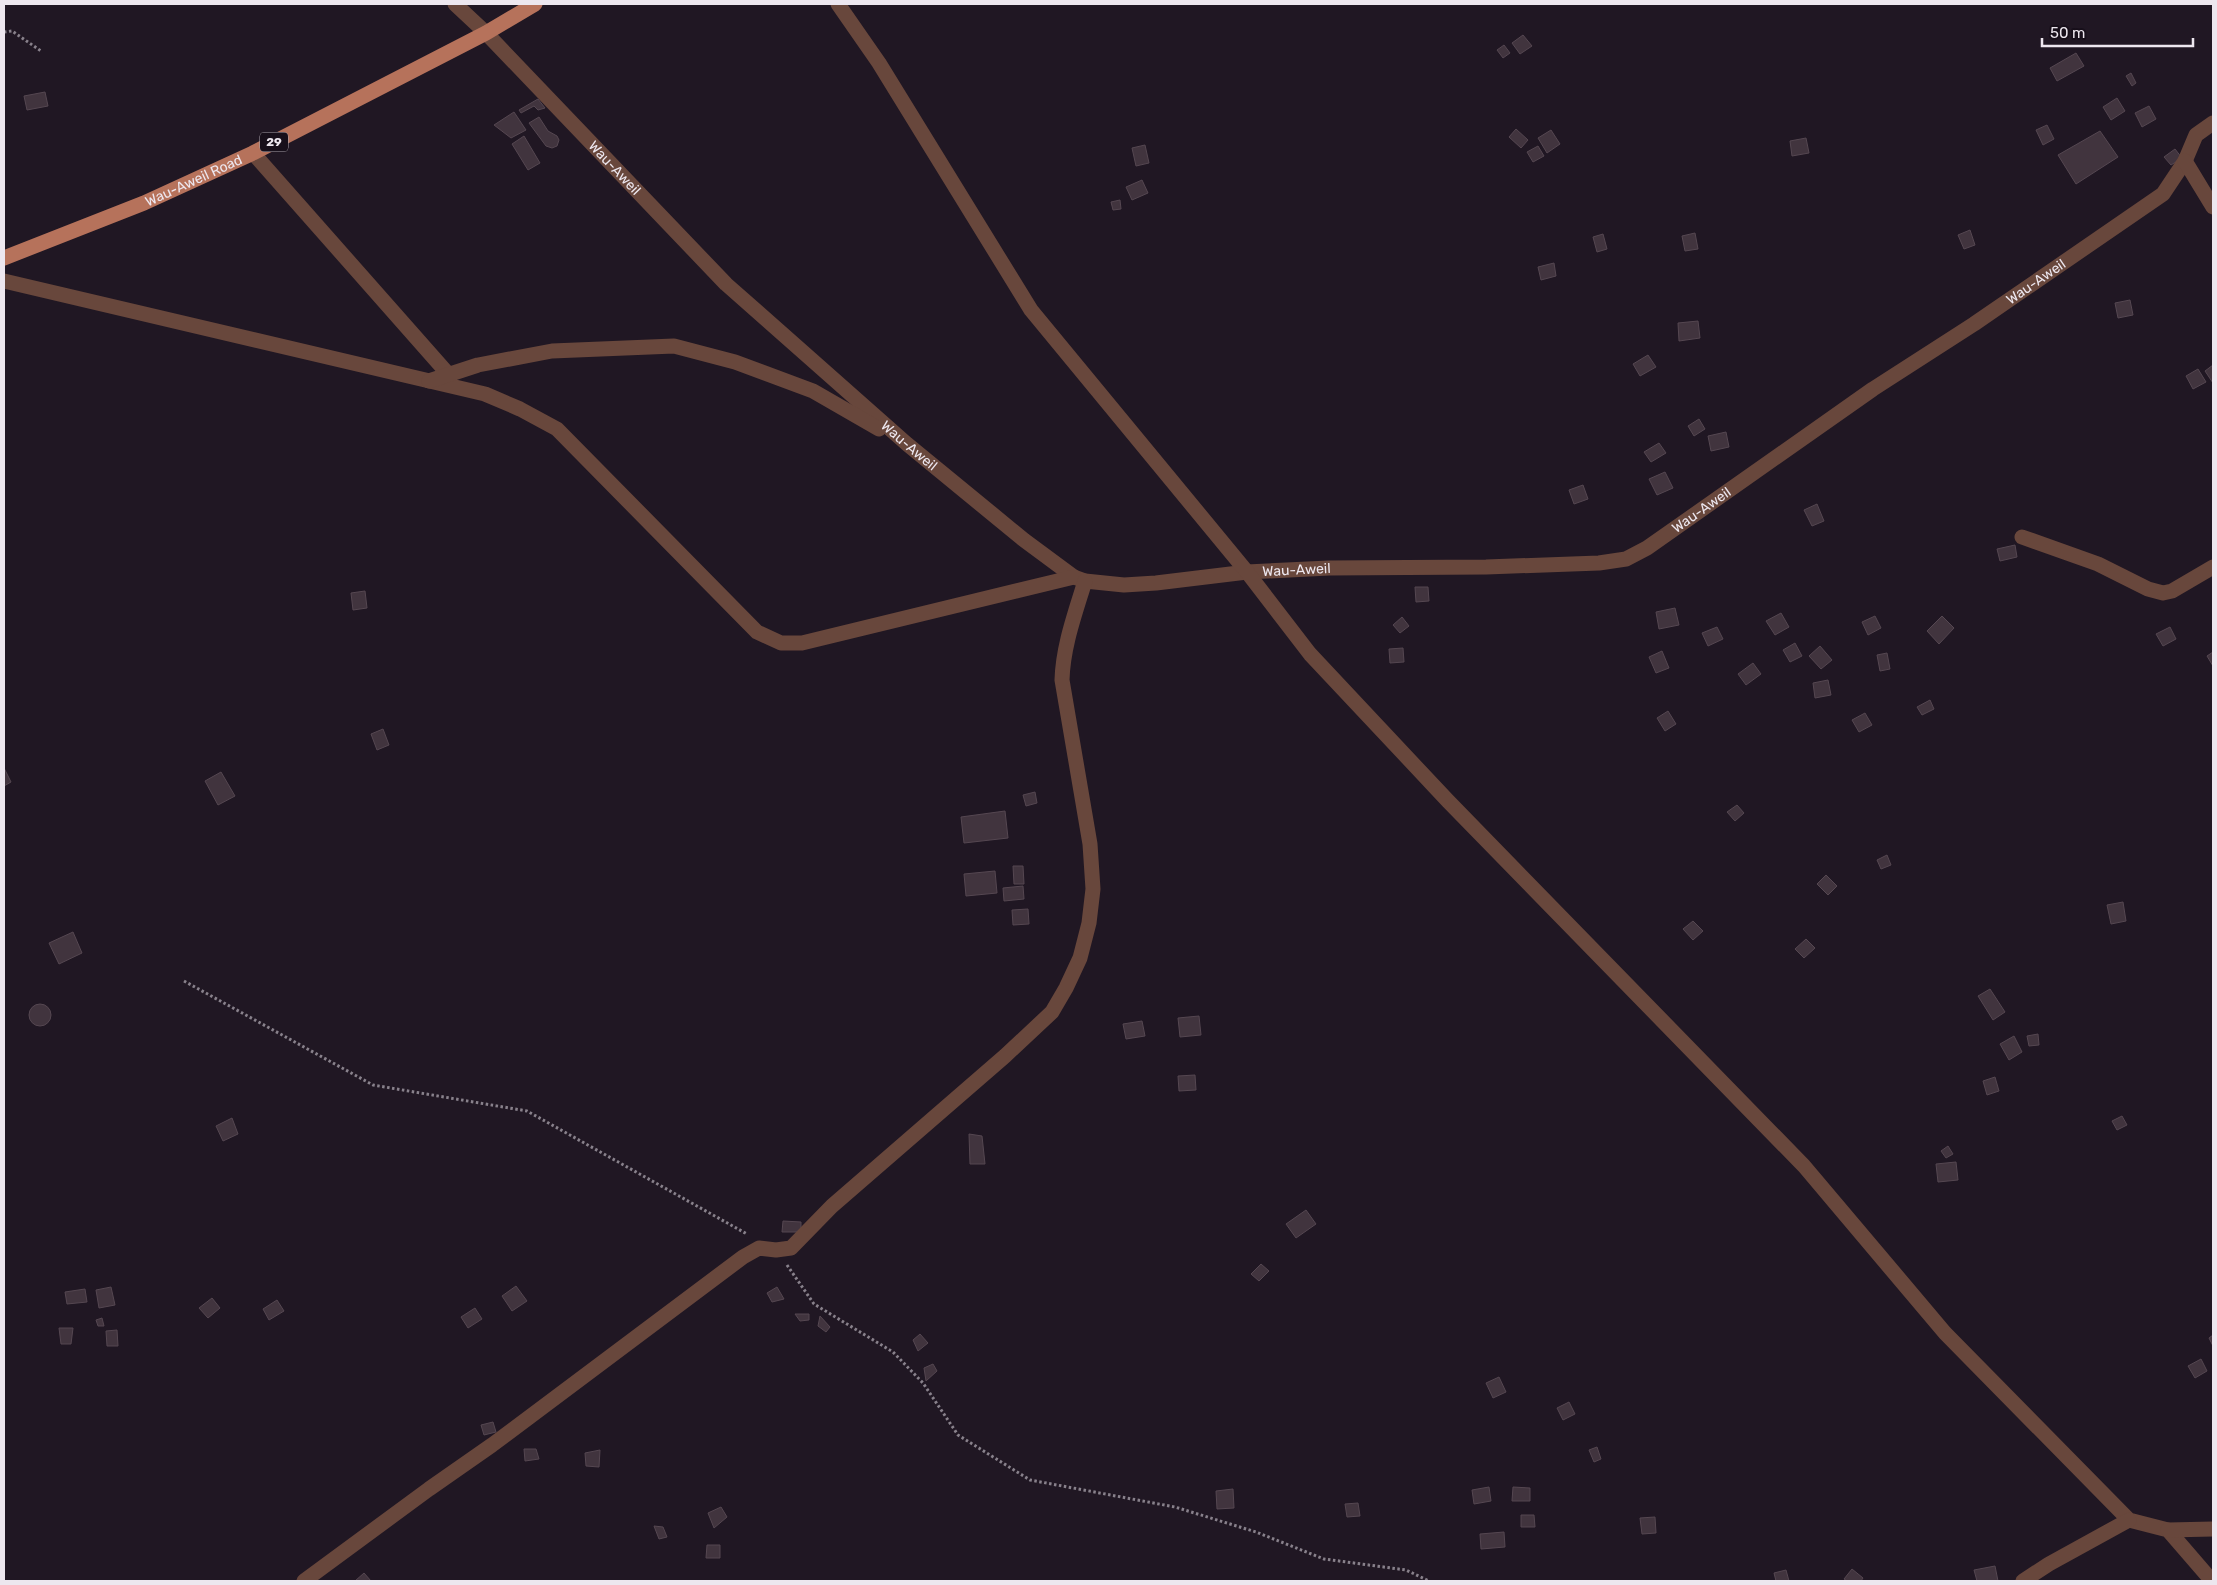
<svg xmlns="http://www.w3.org/2000/svg" width="2217" height="1585" viewBox="0 0 2217 1585" font-family="Rubik,sans-serif">
	<style>
		.building { fill: #41343e; stroke: #554751 }
		.lines { fill: none; stroke-linecap: round; stroke-linejoin: round }
		.path { stroke: #88818b; stroke-width: 3; stroke-dasharray: 2.5 2.5; stroke-linecap: butt }
		.minor { stroke: #68473c; stroke-width: 15 }
		.major { stroke: #b6725b; stroke-width: 15 }
		.labels { text-anchor: middle; dominant-baseline: central; stroke-width: 4; stroke-linejoin: round; paint-order: stroke }
		.shield { fill: #170f1a; stroke: #ada6af; stroke-width: 1 }
		.shield-label { font-size: 12px; font-weight: bold; fill: #ede7ef }
		.street-label { font-size: 14px; fill: #ede7ef; stroke: #170f1a }
	</style>
	<rect width="100%" height="100%" fill="#201723"/>
	<path class="building" d="M1523,35L1532,46L1520,54L1512,43Z
		M1504,45L1510,53L1503,58L1497,50Z
		M2076,53L2084,66L2057,81L2050,68Z
		M2131,73L2136,83L2132,86L2126,76Z
		M45,92L48,106L27,110L24,96Z
		M2117,98L2125,111L2111,120L2103,107Z
		M538,99L545,108L538,110L534,106L521,113L519,110Z
		M2149,106L2156,119L2142,127L2135,113Z
		M514,112L526,130L511,138L494,125Z
		M539,117L548,131L557,136L559,140L557,146L552,148L546,146L529,123Z
		M2047,125L2054,139L2043,145L2036,130Z
		M1516,129L1528,140L1521,148L1509,137Z
		M1551,130L1560,144L1547,153L1538,138Z
		M2100,131L2118,157L2076,184L2058,155Z
		M524,136L540,163L528,170L512,144Z
		M1806,138L1809,153L1792,156L1790,141Z
		M1145,145L1149,163L1136,166L1132,148Z
		M1538,146L1544,156L1533,162L1527,152Z
		M2175,149L2182,158L2171,165L2164,157Z
		M1142,180L1148,193L1132,200L1126,187Z
		M1120,200L1121,209L1113,210L1111,202Z
		M1970,230L1975,245L1964,249L1958,235Z
		M1695,233L1698,249L1685,251L1682,236Z
		M1603,234L1607,249L1597,252L1593,237Z
		M1554,263L1556,276L1541,280L1538,267Z
		M2130,300L2133,315L2118,318L2115,303Z
		M1698,321L1700,338L1679,341L1678,323Z
		M1648,355L1656,367L1640,376L1633,364Z
		M2213,365V383L2205,371Z
		M2198,369L2206,382L2193,389L2186,376Z
		M1699,419L1705,429L1694,436L1688,426Z
		M1726,432L1729,447L1711,451L1708,436Z
		M1659,443L1666,453L1651,462L1644,452Z
		M1665,472L1673,488L1657,495L1649,479Z
		M1583,485L1588,499L1574,504L1569,490Z
		M1817,504L1824,521L1812,526L1804,510Z
		M2015,545L2017,557L2000,561L1997,549Z
		M1415,587H1428L1429,601L1416,602Z
		M365,591L367,608L353,610L351,593Z
		M1675,608L1679,625L1659,629L1656,612Z
		M1781,613L1789,627L1775,635L1766,621Z
		M1875,616L1881,628L1868,635L1862,622Z
		M1942,616L1954,628L1939,644L1927,631Z
		M1402,617L1409,626L1400,633L1393,625Z
		M1717,627L1723,639L1708,646L1702,633Z
		M2170,627L2176,639L2163,646L2156,634Z
		M1795,643L1802,656L1790,662L1783,650Z
		M1820,646L1832,660L1821,669L1809,656Z
		M1403,648L1404,662L1390,663L1389,649Z
		M1662,651L1669,668L1656,673L1649,657Z
		M2213,652V666L2207,656Z
		M1887,653L1890,669L1880,671L1877,655Z
		M1753,663L1761,674L1746,685L1738,674Z
		M1828,680L1831,695L1815,698L1813,683Z
		M1930,700L1934,709L1922,715L1917,707Z
		M1668,711L1676,724L1665,731L1657,718Z
		M1865,713L1872,725L1859,732L1852,720Z
		M383,729L389,745L377,750L371,734Z
		M4,768L11,782L4,786Z
		M221,772L235,796L218,805L205,781Z
		M1035,792L1037,803L1026,806L1023,795Z
		M1737,805L1744,813L1735,821L1727,812Z
		M1005,811L1008,838L964,843L961,817Z
		M1887,855L1891,865L1881,869L1877,860Z
		M1013,866H1023L1024,884H1014Z
		M995,871L997,893L966,896L964,874Z
		M1826,875L1837,886L1828,895L1817,884Z
		M1023,886L1024,899L1004,901L1003,888Z
		M2123,902L2126,921L2111,924L2107,905Z
		M1028,909L1029,924L1013,925L1012,910Z
		M1693,921L1703,931L1693,940L1683,929Z
		M73,932L82,953L59,964L49,943Z
		M1806,939L1815,948L1804,958L1795,949Z
		M1990,989L2005,1012L1993,1020L1978,996Z
		M29 1015a11 11 0 1 1 22 0a11 11 0 1 1-22 0Z
		M1199,1016L1201,1035L1180,1037L1178,1018Z
		M1142,1021L1145,1036L1126,1039L1123,1024Z
		M2038,1034L2039,1045L2029,1046L2027,1036Z
		M2014,1036L2022,1052L2009,1060L2000,1044Z
		M1195,1075L1196,1090L1179,1091L1178,1076Z
		M1995,1077L1999,1091L1987,1095L1983,1081Z
		M2122,1116L2127,1125L2117,1130L2112,1121Z
		M232,1118L238,1134L223,1141L216,1126Z
		M969,1134L982,1136L985,1164H970Z
		M1948,1146L1953,1154L1946,1158L1941,1151Z
		M1956,1162L1958,1180L1938,1182L1936,1164Z
		M1306,1210L1316,1224L1296,1238L1286,1224Z
		M783,1221L801,1222V1232H782Z
		M1261,1264L1269,1271L1259,1281L1251,1274Z
		M516,1286L527,1301L512,1311L502,1296Z
		M111,1287L115,1305L99,1308L96,1290Z
		M777,1287L784,1299L772,1302L767,1293Z
		M85,1289L87,1302L67,1304L65,1292Z
		M212,1298L220,1308L208,1318L199,1308Z
		M277,1300L284,1311L269,1320L263,1309Z
		M475,1308L482,1319L468,1328L461,1317Z
		M795,1314H809V1320L800,1321Z
		M820,1316L830,1327L826,1332L818,1326Z
		M102,1318L104,1326H98L96,1320Z
		M59,1328H73L71,1344H61Z
		M117,1330L118,1346H107L106,1331Z
		M920,1334L928,1343L918,1351L913,1340Z
		M2213,1335V1346L2209,1338Z
		M2201,1359L2207,1371L2195,1378L2188,1366Z
		M933,1364L937,1371L926,1381L924,1368Z
		M1499,1377L1506,1392L1493,1398L1486,1383Z
		M1569,1402L1575,1414L1563,1420L1557,1408Z
		M493,1422L496,1432L484,1435L481,1425Z
		M1597,1447L1601,1459L1594,1462L1589,1450Z
		M524,1449H536L539,1459L525,1461Z
		M600,1450L599,1467L586,1466L585,1453Z
		M1489,1487L1491,1501L1474,1504L1472,1490Z
		M1513,1487L1530,1488V1501H1512Z
		M1233,1489L1234,1508L1217,1509L1216,1491Z
		M1358,1503L1360,1516L1347,1517L1345,1504Z
		M721,1507L727,1517L714,1528L708,1513Z
		M1521,1515H1534L1535,1527H1521Z
		M1655,1517L1656,1533L1642,1534L1640,1518Z
		M654,1526L663,1527L667,1537L659,1539Z
		M1504,1532L1505,1547L1481,1549L1480,1534Z
		M707,1545H720V1558H706Z
		M1995,1566L1998,1581H1977L1974,1570Z
		M1852,1569L1863,1578L1861,1581H1847L1844,1579Z
		M1786,1570L1789,1581H1776L1774,1573Z
		M364,1573L371,1581H355Z"/>
	<g class="lines">
		<path class="path" d="M4,32L12,31L41,51
			M184,981L373,1085L527,1111L747,1234
			M787,1265L814,1304L893,1352L923,1383L958,1435L1030,1480L1175,1507L1256,1532L1324,1559L1406,1570L1429,1581"/>
		<g class="minor">
			<path id="s1" d="M455,4L486,33L726,284L907,444L1024,540L1074,577L1085,581L1124,585L1156,583L1247,572L1329,568L1486,567L1599,563L1626,559L1647,548L1873,389L1974,324L2163,194L2185,161L2196,135L2213,123"/>
			<path d="M838,4L879,63L1031,310L1247,572L1310,654L1448,801L1804,1166L1945,1333L2129,1520L2168,1530L2212,1581"/>
			<path d="M253,153L449,375"/>
			<path d="M2185,161L2213,207"/>
			<path d="M4,281L485,394L520,409L557,429L757,632L781,643H802L1074,577"/>
			<path d="M429,381L478,365L552,351L674,346L735,362L813,391L879,429"/>
			<path d="M2022,537L2098,564L2148,589L2163,593L2172,591L2213,567"/>
			<path d="M2168,1530L2213,1529"/>
			<path d="M304,1581L429,1489L492,1445L743,1257L759,1248L776,1250L791,1248L832,1206L1005,1056L1052,1012L1066,988L1080,958L1089,923L1093,889L1090,844L1062,680C1063,646 1075,614 1085,581"/>
			<path d="M2023,1581L2049,1564L2129,1520"/>
		</g>
		<path class="major" id="s2" d="M4,258L144,203L253,153L486,33L535,4"/>
	</g>
	<g class="labels">
		<rect class="shield" x="260" y="132.5" width="28" height="19" rx="4"/>
		<g class="shield-label">
			<text x="274" y="142">29</text>
		</g>
		<g class="street-label">
			<text stroke="none"><textPath href="#s1" startOffset="229">Wau-Aweil</textPath></text>
			<text stroke="none"><textPath href="#s2" startOffset="205">Wau-Aweil Road</textPath></text>
			<text stroke="none"><textPath href="#s1" startOffset="1894">Wau-Aweil</textPath></text>
			<text stroke="none"><textPath href="#s1" startOffset="634">Wau-Aweil</textPath></text>
			<text stroke="none"><textPath href="#s1" startOffset="1489">Wau-Aweil</textPath></text>
			<text stroke="none"><textPath href="#s1" startOffset="1069">Wau-Aweil</textPath></text>
		</g>
	</g>
	<rect width="2217" height="1585" fill="none" stroke="#ede7ef" stroke-width="10"/>
	<path d="M2042 38v8h151v-8" fill="none" stroke="#ede7ef" stroke-width="2.5"/>
	<text x="2050" y="38" font-size="15" fill="#ede7ef" stroke="#170f1a" stroke-width="4" paint-order="stroke">50 m</text>
</svg>
